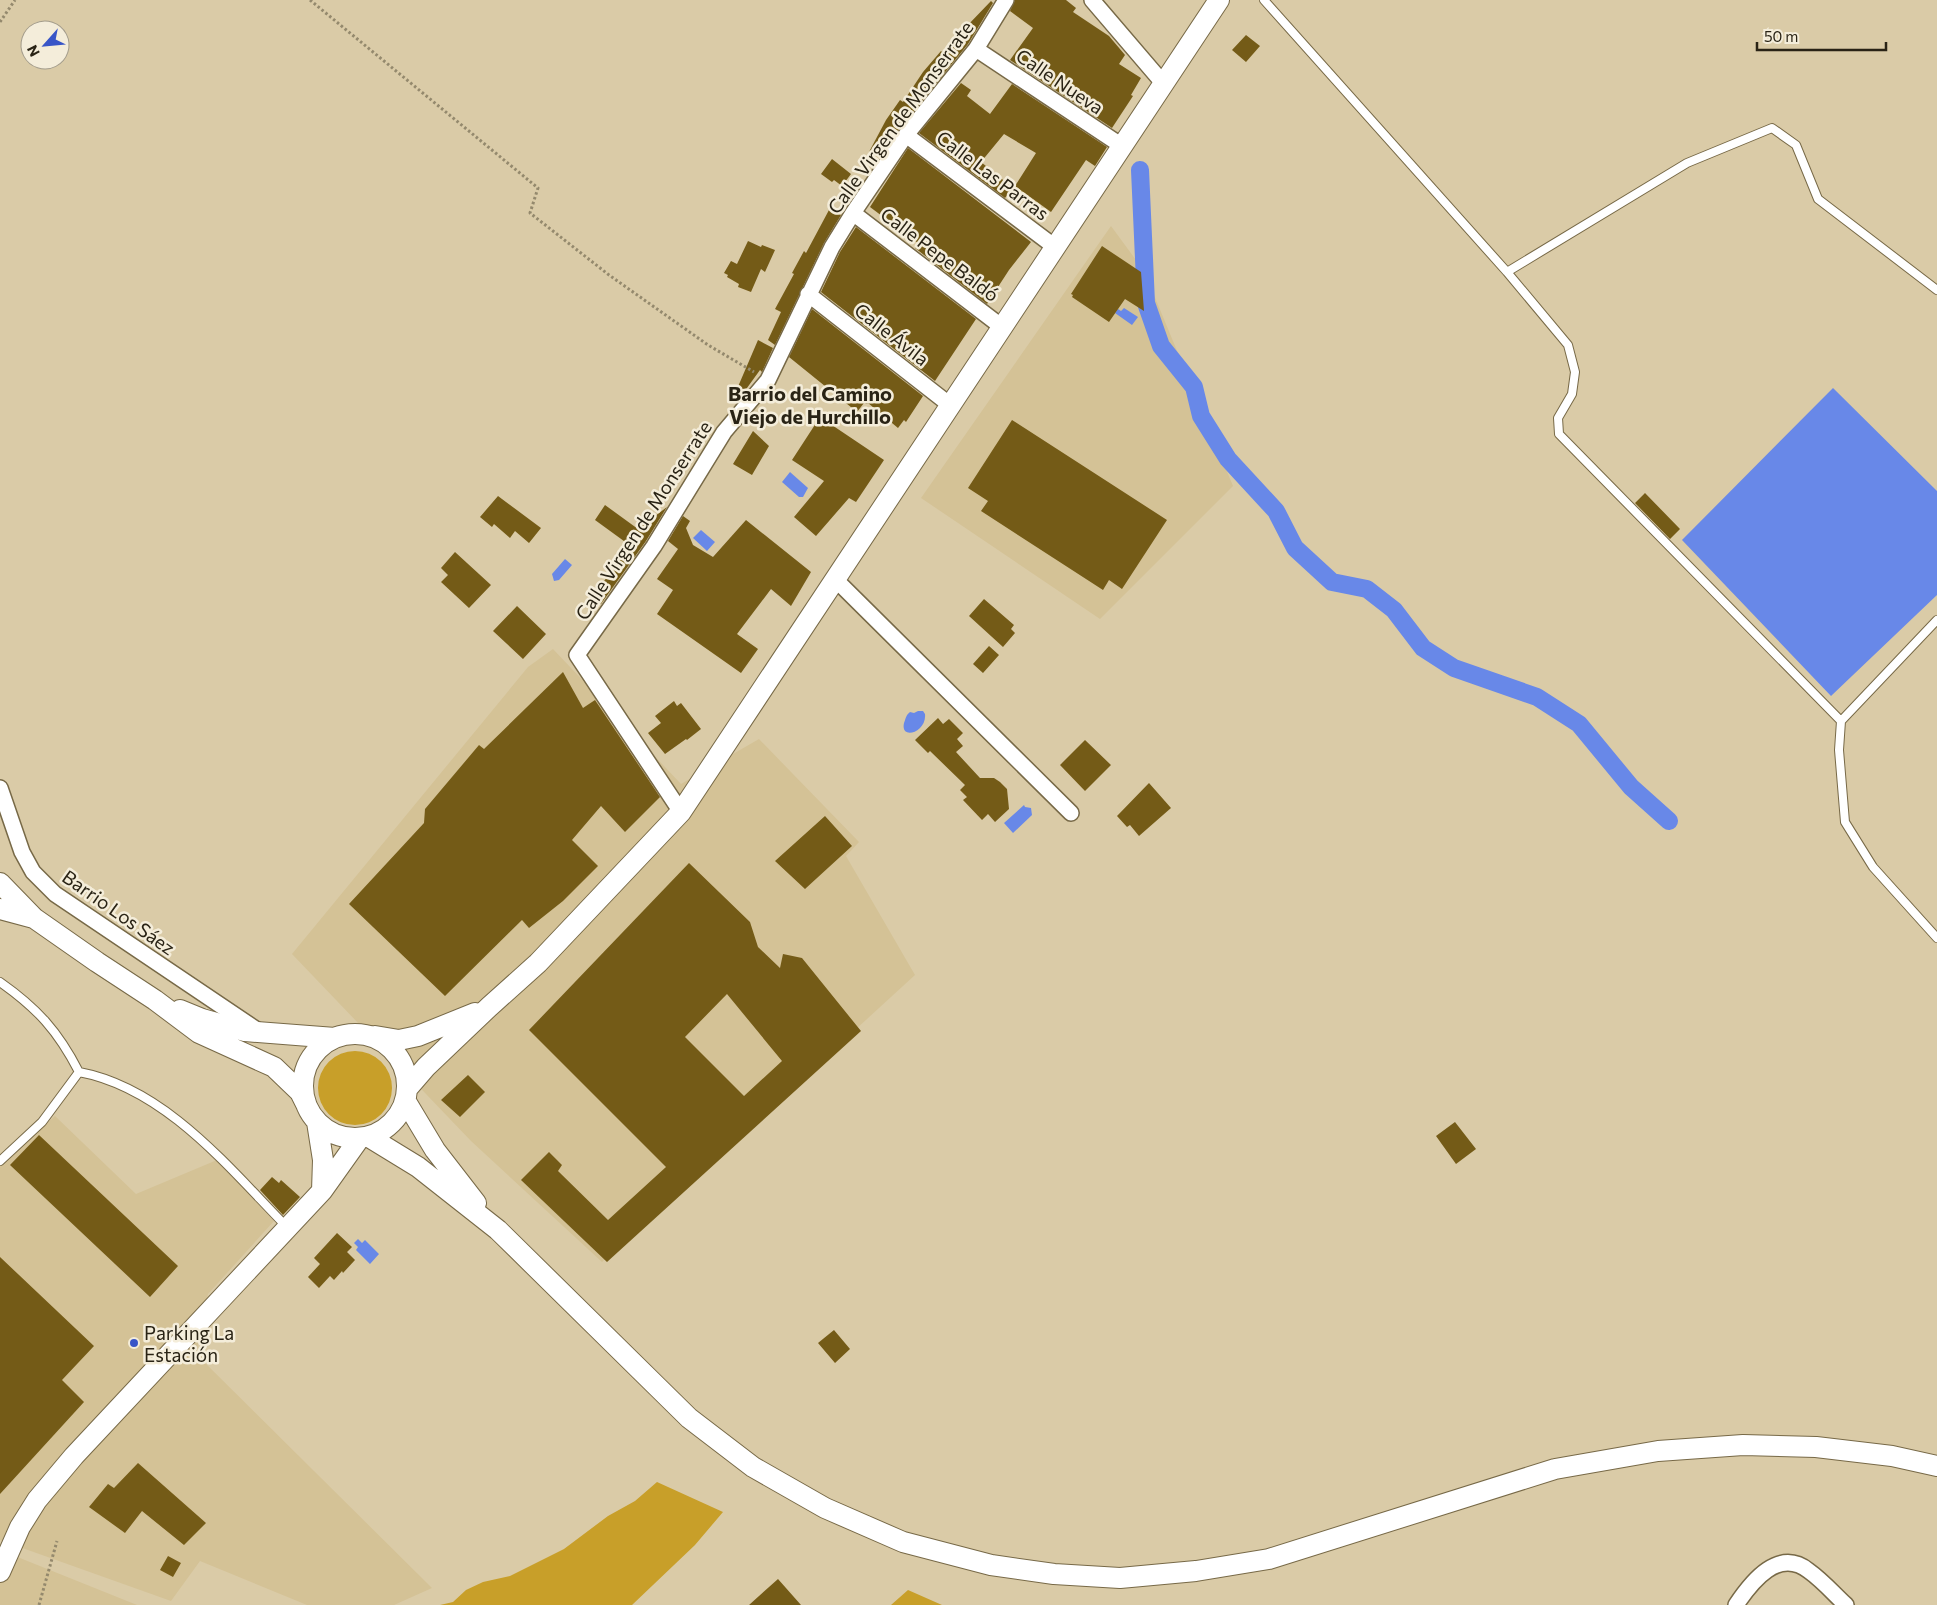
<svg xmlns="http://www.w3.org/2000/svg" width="1937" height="1605" viewBox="0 0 1937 1605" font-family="Commissioner,sans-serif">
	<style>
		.built { fill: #d4c296 }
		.green { fill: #c89f29 }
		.water { fill: #6888e8 }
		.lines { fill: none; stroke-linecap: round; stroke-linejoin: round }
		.canal { stroke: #6888e8; stroke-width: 18 }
		.building { fill: #745b17; fill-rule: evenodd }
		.lane-casing { stroke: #776947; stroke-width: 10 }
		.street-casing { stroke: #776947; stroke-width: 18 }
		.secondary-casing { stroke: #776947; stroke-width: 22 }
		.path { stroke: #94896d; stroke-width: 3; stroke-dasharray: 2.5 2.5; stroke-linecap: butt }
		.lane { stroke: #fff; stroke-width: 8 }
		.street { stroke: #fff; stroke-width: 15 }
		.secondary { stroke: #fff; stroke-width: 20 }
		.poi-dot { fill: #3855c7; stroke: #f4edda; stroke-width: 2 }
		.labels { text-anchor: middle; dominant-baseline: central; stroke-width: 5; stroke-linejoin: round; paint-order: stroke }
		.street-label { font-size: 19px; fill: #292315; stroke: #f4edda }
		.poi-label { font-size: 19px; fill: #292315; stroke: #f4edda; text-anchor: start }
		.neighbourhood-label { font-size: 20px; font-weight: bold; fill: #292315; stroke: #f4edda }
	</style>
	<rect width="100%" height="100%" fill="#dacba7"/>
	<path class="built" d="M1111,226L1144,271L1233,486L1100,619L921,498Z
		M553,649L681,784L759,739L859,842L846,856L915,975L602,1262L471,1141L292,954L528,667Z
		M55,1116L136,1194L217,1160L274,1221L208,1294L196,1354L432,1588L394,1605H307L200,1561L171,1601L0,1540V1165Z
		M0,1550L137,1605H0Z"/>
	<path class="green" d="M318 1088a37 37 0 1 1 74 0a37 37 0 1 1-74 0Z
		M657,1482L723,1512L695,1545L632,1605H440L453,1602L466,1590L483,1582L510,1576L564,1549L608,1516L635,1501Z
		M908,1590L942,1605H891Z"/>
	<path class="water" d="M1124,308L1138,317L1132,325L1115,313L1118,309L1121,311Z
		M1833,388L1937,491V595L1831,696L1682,540Z
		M790,472L808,488L803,497H799L782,482Z
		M701,530L715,542L707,551L693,538Z
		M565,559L572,565L559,580L554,581L552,574Z
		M918,711H923L925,714C927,732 900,741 904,723C906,718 906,715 910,712L914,713Z
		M1024,805L1025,807L1031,808L1032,815L1013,833L1004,823Z
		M358,1239L362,1243L365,1240L379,1254L370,1264L356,1250L358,1247L354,1243Z"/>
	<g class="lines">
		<path class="canal" d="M1140,170L1146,303L1161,346L1194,387L1201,416L1228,459L1276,511L1295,548L1332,582L1367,589L1394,610L1423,648L1454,668L1537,697L1579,724L1631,787L1669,821"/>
	</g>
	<path class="building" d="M1015,0H1066L1076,8L1073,12L1109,36L1125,55L1119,64L1141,78L1131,95L1133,96L1112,128L1010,60L1033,28L1010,11Z
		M991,1L993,3L968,44L899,129L879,157L869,152L886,120L900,100L903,102L923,72L941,51L942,52Z
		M1246,35L1260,46L1246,62L1232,50Z
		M961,83L971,90L967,96L990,114L1012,84L1107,147L1095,166L1086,160L1051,212L1015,186L1036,153L1004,134L981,162L1013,188L1005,198L919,133Z
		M908,148L1031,242L1009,270L987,304L915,248L918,243L870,207Z
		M832,159L851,174L842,186L834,180L832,182L821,174Z
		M829,210L841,215L824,243L775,345L768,340L781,312L775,309L794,274L792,273L804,251L806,253Z
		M856,227L976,319L935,381L821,292L840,252Z
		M748,241L761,247L762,245L775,250L765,272L761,269L751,292L738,287L739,284L727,277L728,275L724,273L731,261L737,264Z
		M1102,246L1141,272L1144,311L1125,299L1109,322L1072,297L1073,295L1071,294Z
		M812,309L923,396L906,422L904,420L898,428L868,403L867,404L864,403L857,412L789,357Z
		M758,340L773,348L762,372L760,370L739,399L734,396Z
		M820,417L884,460L856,502L849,498L816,536L794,517L824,481L792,460Z
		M1012,420L1167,520L1122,589L1109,580L1103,590L981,511L988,501L968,488Z
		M753,431L769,446L752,475L733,464Z
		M1645,493L1680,529L1670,539L1635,503Z
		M498,496L541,528L529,543L515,531L510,538L494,524L492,527L480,517Z
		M605,505L638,529L667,507L646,541L601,604L592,598L627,549L625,547L628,544L595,520Z
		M683,516L690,521L686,528L693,545L713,557L746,520L811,572L791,606L771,589L737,634L758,649L741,673L657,614L673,590L657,579L678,549L668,541Z
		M455,552L491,585L469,608L441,582L448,575L441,568Z
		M984,599L1014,625L1011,629L1015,633L1003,647L969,616Z
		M517,606L546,634L523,659L493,631Z
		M989,646L999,655L983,673L973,664Z
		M563,672L583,708L595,700L660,797L625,832L601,806L572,840L598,866L563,901L529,928L522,920L445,996L349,904L424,823L425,809L479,745L484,749Z
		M674,701L677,706L681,703L701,729L687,740L686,739L665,754L648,733L661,723L655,716Z
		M938,718L943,724L949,719L963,733L957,739L963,746L956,752L980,778H994L1000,782L1007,789L1009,809L995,822L988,814L982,820L963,800L967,797L960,790L965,785L930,751L928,753L915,740Z
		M1085,740L1111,765L1085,791L1060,765Z
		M1149,783L1171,808L1139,836L1130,825L1127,827L1117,816Z
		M825,816L852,846L805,889L775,861Z
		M689,863L750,922L758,947L780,968L783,954L802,958L861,1031L607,1262L521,1180L549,1152L562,1165L558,1171L608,1220L666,1167L529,1030ZM727,994L782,1061L744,1096L685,1037Z
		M468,1075L485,1092L460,1117L441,1100Z
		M1455,1122L1476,1149L1456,1164L1436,1136Z
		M39,1135L178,1266L150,1297L10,1165Z
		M272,1177L279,1183L281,1180L300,1197L283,1215L260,1190Z
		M337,1233L352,1247L347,1252L355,1260L343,1273L342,1271L334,1280L330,1276L319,1288L308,1277L320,1264L314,1258Z
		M0,1257L94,1346L62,1380L84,1402L0,1494Z
		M834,1330L850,1349L835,1363L818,1343Z
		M138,1463L206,1523L184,1545L142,1511L125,1533L89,1507L108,1484L114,1488Z
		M168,1556L181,1563L173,1577L160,1570Z
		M778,1579L801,1605H749Z"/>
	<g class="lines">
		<g class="lane-casing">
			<path id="lane" d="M1264,0L1507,272L1568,345L1575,372L1572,394L1558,418L1559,434L1841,721L1839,750L1845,822L1873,867L1937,938
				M1507,272L1687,163L1772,128L1796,145L1818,199L1937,290
				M1841,721L1937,620
				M0,982C37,1008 58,1031 79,1072L42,1122L0,1161
				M79,1072C165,1088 228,1167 286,1226"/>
		</g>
		<g class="street-casing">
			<path id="street" d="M1092,0L1163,83
				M976,49L1122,146
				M906,135L1055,247
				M853,213L1002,327
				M808,294L950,405
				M835,579L1071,813
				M0,788L22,852L33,872L55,894L257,1030
				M681,812L577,655L654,546L724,432L768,380L832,247L853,213L906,135L976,49L1006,0
				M1736,1605C1752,1581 1779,1547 1809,1571C1823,1581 1834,1594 1846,1605"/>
		</g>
		<g class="secondary-casing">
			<path id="secondary" d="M0,883L34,918L97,962L155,1000L199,1033L274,1067L300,1092L307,1106
				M0,909L34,918
				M180,1010L202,1019L245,1031L335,1038
				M303 1086a52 52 0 1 1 104 0a52 52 0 1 1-104 0Z
				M375,1036L399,1040L418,1036L475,1013
				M407,1089L426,1067L489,1007L538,963L681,812L1219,0
				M405,1100L435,1150L476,1203
				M317,1122L323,1160L322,1191
				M369,1137L418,1167L498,1230L689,1418L753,1467L825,1508L903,1542L991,1565L1054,1574L1120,1578L1196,1571L1269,1559L1555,1469L1658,1451L1743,1445L1816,1447L1892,1456L1937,1466
				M0,1572L20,1527L37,1500L74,1456L322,1191L359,1139"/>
		</g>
		<path class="path" d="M310,0L538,188L530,213L609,275L708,345L754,372
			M0,22L15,0
			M39,1605L57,1541"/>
		<use href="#lane" class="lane"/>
		<use href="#street" class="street"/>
		<use href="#secondary" class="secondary"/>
	</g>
	<circle class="poi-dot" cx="134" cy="1343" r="5"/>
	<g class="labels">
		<g class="street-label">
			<text transform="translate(1060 81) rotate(34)">Calle Nueva</text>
			<text transform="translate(900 117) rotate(-54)">Calle Virgen de Monserrate</text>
			<text transform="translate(993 175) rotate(37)">Calle Las Parras</text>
			<text transform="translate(940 254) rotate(37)">Calle Pepe Baldó</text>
			<text transform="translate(892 334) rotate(38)">Calle Ávila</text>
			<text transform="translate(643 520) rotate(-57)">Calle Virgen de Monserrate</text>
			<text transform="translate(119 912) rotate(35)">Barrio Los Sáez</text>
		</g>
		<g class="poi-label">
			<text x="144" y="1332">Parking La<tspan x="144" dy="22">Estación</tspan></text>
		</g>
		<g class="neighbourhood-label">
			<text x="810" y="393">Barrio del Camino<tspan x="810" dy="23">Viejo de Hurchillo</tspan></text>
		</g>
	</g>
	<g transform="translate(45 45) rotate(243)"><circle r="24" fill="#f4edda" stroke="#a39c8b"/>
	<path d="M0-4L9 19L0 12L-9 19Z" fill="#3855c7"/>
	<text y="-8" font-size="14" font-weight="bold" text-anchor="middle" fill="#292315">N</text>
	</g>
	<path d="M1757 42v8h129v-8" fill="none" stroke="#292315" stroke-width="2.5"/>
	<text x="1764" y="42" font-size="15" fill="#292315" stroke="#f4edda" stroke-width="4" paint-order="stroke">50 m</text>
</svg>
